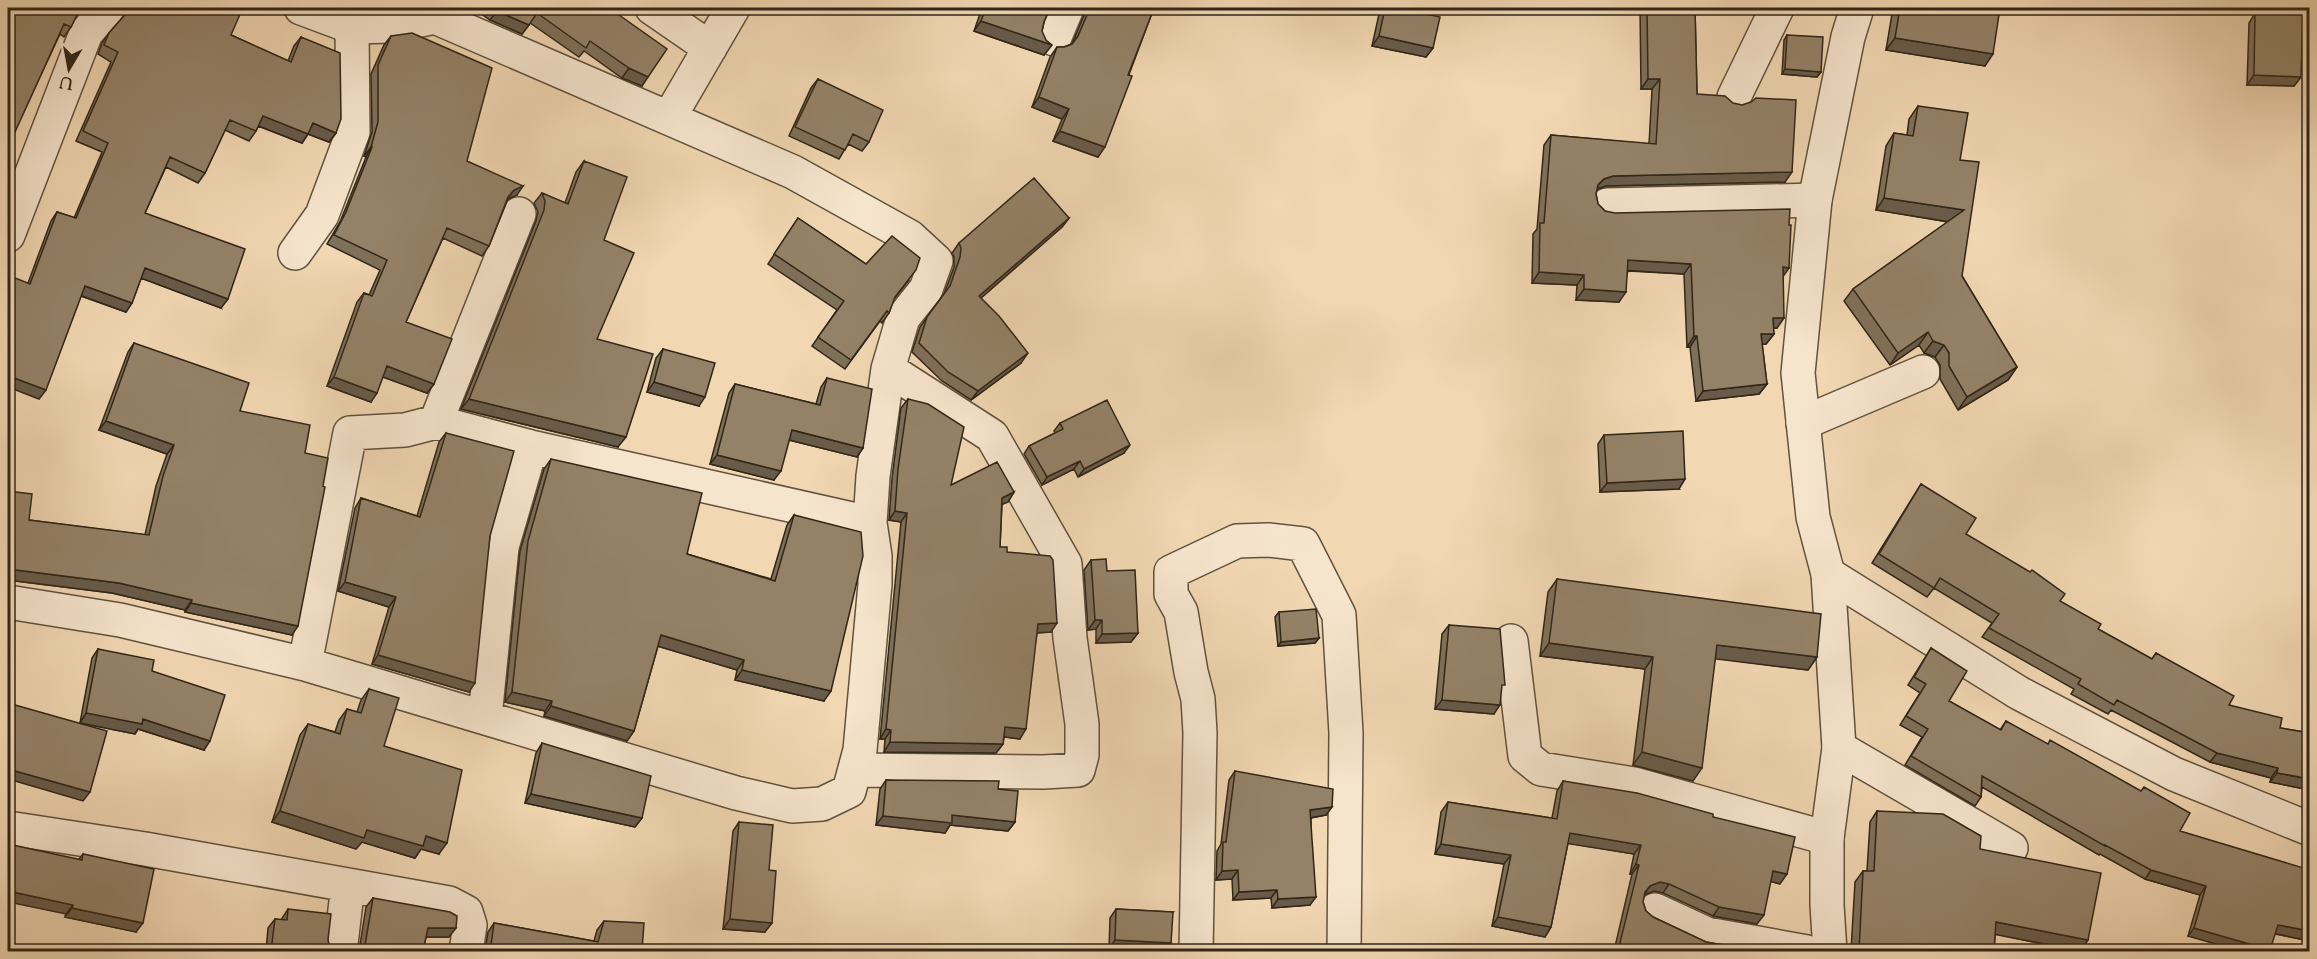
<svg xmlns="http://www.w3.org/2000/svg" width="2317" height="959" viewBox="0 0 2317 959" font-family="'Sorts Mill Goudy',serif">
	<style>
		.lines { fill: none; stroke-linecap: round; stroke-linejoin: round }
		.minor-casing { stroke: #60523e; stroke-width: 36 }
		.tertiary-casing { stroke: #60523e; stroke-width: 36 }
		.minor { stroke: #f6e5cd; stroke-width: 33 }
		.tertiary { stroke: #f6e5cd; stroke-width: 33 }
		.wall { fill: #7f7059; stroke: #302618; stroke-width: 1.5 }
		.shaded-wall { fill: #685b49; stroke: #302618; stroke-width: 1.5 }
		.building { fill: #948268; stroke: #302618; stroke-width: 1.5 }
	</style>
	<rect width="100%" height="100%" fill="#f1d7b2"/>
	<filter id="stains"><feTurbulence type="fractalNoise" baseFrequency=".00333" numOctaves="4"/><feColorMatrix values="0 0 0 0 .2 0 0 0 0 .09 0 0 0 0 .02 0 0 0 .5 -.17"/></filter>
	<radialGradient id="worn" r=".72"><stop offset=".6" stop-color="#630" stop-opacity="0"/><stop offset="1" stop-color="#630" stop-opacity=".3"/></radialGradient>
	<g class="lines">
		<g class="minor-casing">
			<path id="minor" d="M652,8L710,48
				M1054,39L1067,8
				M1734,97L1777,8
				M669,118L733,8
				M1607,205L1815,200
				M295,253L322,215L353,132L352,27
				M436,422L531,447L870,523
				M1803,423L1923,372
				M1828,574L2019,693L2174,774L2310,829
				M8,602L120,620L305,664L736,793L792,806L822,804L849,791L860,750L875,584V556L870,523L873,476L888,369L903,318L926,289L936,261L910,237L793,172L435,17
				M1511,641L1525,756L1541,769L1634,784L1827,838
				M305,664L350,433L405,430L436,422L519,214
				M485,717L502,547L531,447
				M1839,748L2011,848
				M855,770L1043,772L1078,770L1082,755V724L1070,638L1065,564L992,436L888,369
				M8,828L145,849L449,903L466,912L470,925L466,952
				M1655,910L1707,934L1807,952
				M340,952L348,885
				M1196,952L1200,733L1198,699L1191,672L1181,612L1171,594V572L1237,541L1268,540L1303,544L1339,615L1346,733L1344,952"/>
		</g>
		<g class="tertiary-casing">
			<path id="tertiary" d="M301,8L352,27L394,26L435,17L442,8
				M8,235L86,33L108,8
				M1830,952L1827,905V838L1839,748L1828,574L1813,517L1798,373L1815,200L1848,37L1857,8"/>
		</g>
		<use href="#minor" class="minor"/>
		<use href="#tertiary" class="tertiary"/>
	</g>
	<path class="wall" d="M8,8L77,15L71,27L64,37L60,34L8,146Z
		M126,8H231V35L288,61L294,46L301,37L336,133L329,142L308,134L302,143L258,126L256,131L249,141L225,130L205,173L198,183L166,167L145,213L221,308L141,278L132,303L126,312L81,296L39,399L28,283L51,221L57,212L74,218L102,152L76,141L111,62L98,54L102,43L109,33L124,16L126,11Z
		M473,8H614L612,10L642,86L622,78L584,51L579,57L530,23L522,34L490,20Z
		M982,8H1050L1044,22L1042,31L1044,55L974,31Z
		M1085,8H1154L1098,157L1053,141L1062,119L1032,107L1050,57L1057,47H1064L1072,44L1084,15Z
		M1383,8H1398L1433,48L1426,57L1372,46L1379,14Z
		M1640,8H1695L1697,94L1785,182L1606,186L1597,189L1596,194L1598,204L1605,211L1783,276L1777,328H1773L1774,334L1766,344H1762L1767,384L1759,394L1696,401L1690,347H1687L1684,274L1628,271L1619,302L1576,300L1577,285L1532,283L1533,234L1537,229L1544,145L1551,135L1649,144L1652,89H1641Z
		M1893,8H2000L1985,66L1886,50Z
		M2255,13L2301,77L2294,86L2247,85L2249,23Z
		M1787,35L1821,72L1817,77L1782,74L1784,40Z
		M391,36L467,161L517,195L508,199L489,246L482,256L443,238L406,322L434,384L427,393L383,377L371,402L327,386L357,302L364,293L369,295L380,270L327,244L340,222L366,157L364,156L372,132L371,74L384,45Z
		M818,79L869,142L862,151L848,144L839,159L789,136L811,88Z
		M1918,106L1960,160L1962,276L2017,367L2008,380L1958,410L1940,379V365L1935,357L1924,353L1919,345L1890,365L1844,301L1853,289L1948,222L1876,210L1886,146L1894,133L1907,135L1909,119Z
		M584,161L604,240L597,339L618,447L461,409L536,221L538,212L534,203L542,193L565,203L576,172Z
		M798,218L866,264L909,280L894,299L889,313L882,323L880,321L845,369L812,346L837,310L768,264Z
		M1069,218L1062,227L981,298L1021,363L971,400L942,381L912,352L920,327L944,294L954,267V257L952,253L959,243Z
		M134,343L305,453L292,635L185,612V610L112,593L8,580V491L29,520L145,535L156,486L167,454L99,430L128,352Z
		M663,349L699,406L647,392L656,358Z
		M827,378L863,448L857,457L789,440L774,480L710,464L729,393L735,384L816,404L821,387Z
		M908,399L951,485L1014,492L1008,502L1002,504L1000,547L1007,552L1051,632L1037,633L1020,739L1004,737L1003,744L996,753L884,752L885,739H880L901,522L889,520L892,478L901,408Z
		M1060,423L1124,453L1078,477L1074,469L1042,485L1024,454L1029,446L1055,433L1054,431Z
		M446,433L490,536L469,692L372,664L389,607L338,591L355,508L361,498L417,516L439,442Z
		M1604,435L1679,489L1600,492L1598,444Z
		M551,459L687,554L771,579L787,525L794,515L824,701L735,680L737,670L658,646L634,731L627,741L544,716L545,711L505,702L520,551L544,469Z
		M1921,484L1966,534L2098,629L2152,659L2156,653L2229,705L2280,728L2310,733V790L2270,782L2271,778L2210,762L2111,710L2108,714L2071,694L2074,689L1982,637L1992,623L1934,588L1927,597L1872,563Z
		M1091,560L1107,571L1138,633L1131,642L1096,643V629L1088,630L1084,570Z
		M1557,579L1817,657L1808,670L1715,658L1693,781L1633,765L1645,669L1540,656L1548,592Z
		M1279,612L1319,638L1315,643L1278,646L1275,617Z
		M1449,625L1501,691L1494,714L1435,709L1442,634Z
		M1931,648L1949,701L2000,730L2006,721L2180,831L2310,941L2275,934L2188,936L2200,895L2145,879L2100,854L2099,855L1982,787L1981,797L1975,806L1905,765L1922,737L1900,725L1920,693L1908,685Z
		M98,649L152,671L204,750L138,729L135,734L80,723L92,658Z
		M369,689L384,746L439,854L421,849L415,858L362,842L356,849L272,822L300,735L308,724L335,732L339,720L347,709L357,712L361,700Z
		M542,743L642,818L635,827L525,803L536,753Z
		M1235,771L1326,815L1311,818L1310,905L1272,908L1271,898L1233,900L1232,879L1216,880L1217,851L1221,844L1229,780Z
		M886,780L998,789L1015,822L1008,831L950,825L945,833L876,825L880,789Z
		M1563,781L1713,817L1780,884L1770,881L1757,924L1713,916L1663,893L1654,891L1644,895L1643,902L1646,911L1653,917L1706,942L1758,951H1614L1632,874H1630L1634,854L1568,843L1551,927L1545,937L1492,926L1504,864L1435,854L1441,812L1448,802L1552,818L1557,791Z
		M1877,811L1980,849L2081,950L2088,951H2059L2062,948L1995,934L1994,951H1851L1855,882L1863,871H1867L1870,822Z
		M739,822L769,870L765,932L723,929L733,831Z
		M83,854L136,932L65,917L79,859Z
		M373,898L449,937H426L423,951H359L366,907Z
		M288,909L328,940L330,951H266L268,928L275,919L281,920Z
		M1116,909L1173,912L1109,949L1110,918Z
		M604,921L642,951H485L488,932L494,923L594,941L597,930Z"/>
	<path class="shaded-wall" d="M497,11L529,25L522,34L490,20Z
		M981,21L1052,45L1044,55L974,31Z
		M1379,36L1433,48L1426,57L1372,46Z
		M1895,38L1993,54L1985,66L1886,50Z
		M629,68L648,77L642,86L622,78Z
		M1785,69L1821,72L1817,77L1782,74Z
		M2254,75L2301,77L2294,86L2247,85Z
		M1648,79H1660L1652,89H1641Z
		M1039,97L1069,109L1062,119L1032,107Z
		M263,116L313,123L336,133L329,142L308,134L302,143L256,125Z
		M1060,131L1105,147L1098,157L1053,141Z
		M371,147H372L366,157L364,156Z
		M1792,172L1785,182L1606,186L1597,189L1598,185L1604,179L1613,176Z
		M523,186L517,195L508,199L502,207L514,190Z
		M1884,198L1964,210L1956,223L1876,210Z
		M1069,218L1062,227L973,305L979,296Z
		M1628,260L1691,264L1684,274L1621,270Z
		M1783,267L1789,268L1782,278Z
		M145,268L228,299L221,308L138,277Z
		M1539,272L1584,275L1577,285L1532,283Z
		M85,286L132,303L126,312L79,295Z
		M1584,289L1626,292L1619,302L1576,300Z
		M1773,318H1784L1777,328L1766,329Z
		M1928,332L1919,345L1890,365L1898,353Z
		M1761,334H1774L1766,344L1754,345Z
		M1694,336H1697L1690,347H1687Z
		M1933,341L1944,345L1935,357L1924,353Z
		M1028,353L1021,363L971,400L978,391Z
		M387,366L434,384L427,393L380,376Z
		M2017,367L2008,380L1958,410L1967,397Z
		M9,376L46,390L39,399L8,387V378Z
		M334,377L377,393L371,402L327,386Z
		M654,382L705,397L699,406L647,392Z
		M1767,384L1759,394L1696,401L1703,391Z
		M469,399L626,437L618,447L461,409Z
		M106,421L174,445L167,454L99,430Z
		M792,430L863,448L857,457L785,439Z
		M1130,445L1124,453L1078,477L1084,469Z
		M717,455L781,471L774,480L710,464Z
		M1080,461L1074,469L1042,485L1047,477Z
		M1685,479L1679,489L1600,492L1607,483Z
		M1014,492L1008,502L996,507L1002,498Z
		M895,511L907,513L901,522L889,520Z
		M8,569L119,583L192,600L185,610L112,593L8,580Z
		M345,582L396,597L389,607L338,591Z
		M191,603L298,626L292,635L185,612Z
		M1095,620H1102L1096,629L1088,630Z
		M1057,623L1051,632L1031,633L1038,624Z
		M1138,633L1131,642L1096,643L1102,634Z
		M661,635L744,660L737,670L654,645Z
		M1319,638L1315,643L1278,646L1281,642Z
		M1549,643L1653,657L1645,669L1540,656Z
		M1717,645L1817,657L1808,670L1708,658Z
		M378,655L475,683L469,692L372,664Z
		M742,670L831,691L824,701L735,680Z
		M512,692L552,701L545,711L505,702Z
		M1442,700L1500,705L1494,714L1435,709Z
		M551,706L634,731L627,741L544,716Z
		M86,713L143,719L210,741L204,750L138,729L135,734L80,723Z
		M1005,727L1026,729L1020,739L998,736Z
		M886,729L891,730L885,739H880Z
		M890,742L1003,744L996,753L884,752Z
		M1642,752L1702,768L1693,781L1633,765Z
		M2217,753L2278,768L2271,778L2210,762Z
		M8,769L90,792L83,801L8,779Z
		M2277,773L2310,779V790L2270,782Z
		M531,794L642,818L635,827L525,803Z
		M1332,807L1326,815L1304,819L1310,810Z
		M280,811L367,830L426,836L447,843L439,854L421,849L415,858L362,842L356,849L272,822Z
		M952,815L1015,822L1008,831L950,825L945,833L876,825L883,816Z
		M1570,833L1641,845L1634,854L1564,843Z
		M1441,844L1511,855L1504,864L1435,854Z
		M1636,864L1639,865L1632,874H1630Z
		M1238,870L1232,879L1216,880L1222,871Z
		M2151,870L2206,886L2200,895L2145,879Z
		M1773,871L1787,874L1780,884L1766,880Z
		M1660,882L1669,884L1663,893L1654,891L1644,895L1650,886Z
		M1277,890L1271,898L1233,900L1239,892Z
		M8,891L73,905L66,914L8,902Z
		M1316,897L1310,905L1272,908L1278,899Z
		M1719,907L1764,915L1757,924L1713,916Z
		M72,908L143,923L136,932L65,917Z
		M1498,917L1551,927L1545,937L1492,926Z
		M730,919L772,923L765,932L723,929Z
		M1996,922L2088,940L2081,951L1988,933Z
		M2278,925L2310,931V941L2272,933Z
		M428,928H456L449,937H422Z
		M2194,928L2270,950L2269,951H2240L2188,936Z
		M1115,940L1171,943L1165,951L1109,949Z"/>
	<path class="building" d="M8,8H82L79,11L71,27L64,24L10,143L8,142Z
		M130,8H231L241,12L231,35L291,62L301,37L340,53L341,119L336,133L313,123L308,134L263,116L256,131L230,120L205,173L170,157L145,213L245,249L228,299L145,268L132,303L85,286L46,390L9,376L8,380V275L30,284L57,212L76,218L108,143L83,131L118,52L104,45L109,33L129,10Z
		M492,8H614L612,10L667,49L648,77L629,68L590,41L586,48L537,13L529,25L497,11Z
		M986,8H1050L1044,22L1042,31L1046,40L1052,45L981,21Z
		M1090,8H1154L1128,75L1132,76L1105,147L1060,131L1069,109L1039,97L1057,47H1064L1072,44L1078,36Z
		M1385,8H1398L1440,17L1433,48L1379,36Z
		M1647,8H1695L1697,94L1725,96L1733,103L1742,105L1751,102L1756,98L1796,100L1792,172L1613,176L1604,179L1598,185L1596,194L1598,204L1605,211L1615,213L1790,209L1789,225H1791L1789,268L1783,267L1784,318H1773L1774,334H1761L1767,384L1703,391L1697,336H1694L1691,264L1628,260L1626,292L1584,289V275L1539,272L1540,223H1544L1551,135L1656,144L1660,79H1648Z
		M1900,8H2000L1993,54L1895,38Z
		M2255,13L2303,15L2301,77L2254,75Z
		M412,33L492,68L467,161L523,186L514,190L508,197L489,246L447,228L406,322L452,339L434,384L387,366L377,393L334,377L364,293L372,296L387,260L334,235L346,212L372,147H371L378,122V65L391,36Z
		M1787,35L1823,37L1821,72L1785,69Z
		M818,79L883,110L869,142L853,134L845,150L795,127Z
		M1918,106L1968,113L1960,160L1979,162L1962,276L2017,367L1967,397L1949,366V353L1944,345L1933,341L1928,332L1898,353L1853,289L1964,210L1884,198L1894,133L1913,136Z
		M584,161L627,177L604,240L634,253L597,339L653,354L626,437L469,399L544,210L545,201L542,193L568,204Z
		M1034,178L1069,218L979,296L999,316L1028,353L978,391L948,372L919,343L927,317L950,286L960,257L961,248L959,243Z
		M798,218L866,264L892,236L920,258L916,270L895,297L889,313L887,311L851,360L818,337L844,301L774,254Z
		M134,343L249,383L240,411L310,425L305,453L328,458L323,486L325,487L298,626L191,603L192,600L119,583L8,569V491L32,494L29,520L149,535L163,476L174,445L106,421Z
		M663,349L715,363L705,397L654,382Z
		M827,378L872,389L863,448L792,430L781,471L717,455L735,384L820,405Z
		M908,399L928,404L964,427L951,485L997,462L1014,492L1002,498L1000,547H1007V552L1050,556L1053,560L1057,623L1038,624L1026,729L1005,727L1003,744L890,742L891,730L886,729L907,513L895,511L898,469Z
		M1107,400L1130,445L1084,469L1080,461L1047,477L1029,446L1063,429L1060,423Z
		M1683,431L1685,479L1607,483L1604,435Z
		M446,433L514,451L490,536L475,683L378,655L396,597L345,582L361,498L420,517Z
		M551,459L702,493L687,554L775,581L794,515L861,532L863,556L831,691L742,670L744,660L661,635L634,731L551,706L552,701L512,692L528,541Z
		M1921,484L1976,518L1966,534L2030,572L2032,570L2065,594L2060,601L2101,624L2098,629L2152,659L2156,653L2234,696L2229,705L2282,718L2280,728L2310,733V779L2277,773L2278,768L2217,753L2117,700L2114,705L2078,684L2081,679L1989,628L1999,614L1940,578L1934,588L1879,554Z
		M1106,559L1107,571L1135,570L1138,633L1102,634V620H1095L1091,560Z
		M1557,579L1821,614L1817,657L1717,645L1702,768L1642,752L1653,657L1549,643Z
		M1316,609L1319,638L1281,642L1279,612Z
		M1449,625L1500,629L1505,685H1502L1500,705L1442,700Z
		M1931,648L1967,671L1949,701L2001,730L2006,721L2048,744L2050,740L2141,791L2144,787L2190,813L2180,831L2310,870V931L2278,925L2270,950L2194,928L2206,886L2151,870L2105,845V846L1982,776L1981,797L1911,756L1928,729L1906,716L1926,684L1914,677Z
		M98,649L154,660L152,671L225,695L210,741L143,719L142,724L86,713Z
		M369,689L399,698L384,746L462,770L447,843L426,836L423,846L367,830L364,838L280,811L308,724L340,734L347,709L361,713Z
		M8,703L107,731L90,792L8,769Z
		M542,743L651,776L642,818L531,794Z
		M1235,771L1333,789L1332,807L1310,810L1316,897L1278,899L1277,890L1239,892L1238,870L1222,871L1223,842H1226Z
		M886,780L999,781L998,789L1018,791L1015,822L952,815V823L883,816Z
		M1563,781L1637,793L1713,814V817L1795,837L1787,874L1773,871L1764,915L1719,907L1669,884L1660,882L1650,886L1645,892L1643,902L1646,911L1653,917L1706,942L1758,951H1618L1639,865L1636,864L1641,845L1570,833L1551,927L1498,917L1511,855L1441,844L1448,802L1557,819Z
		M1877,811L1943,814L1981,836L1980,849L2101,873L2088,940L1996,922L1994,951H1859L1863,871H1874Z
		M739,822L773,825L769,870L776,871L772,923L730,919Z
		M8,844L82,860L83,854L154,869L143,923L72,908L73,905L8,891Z
		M373,898L450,912L457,916L456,928H428L423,951H362L365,945Z
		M288,909L331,914L328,940L330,951H271L275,919L287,920Z
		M1116,909L1173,912L1171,943L1115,940Z
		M604,921L644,923L642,951H488L491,945L494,923L598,942Z
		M746,947L794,951H745Z
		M2062,947L2088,951H2061Z"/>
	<rect width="2317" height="959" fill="none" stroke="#f1d7b2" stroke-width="30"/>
	<rect x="9" y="9" width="2299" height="941" fill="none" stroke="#302618" stroke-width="3"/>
	<rect x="15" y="15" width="2287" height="929" fill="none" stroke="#302618" stroke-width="1.5"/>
	<g transform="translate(69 69) rotate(190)" stroke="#f6e5cd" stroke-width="4.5" paint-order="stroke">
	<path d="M0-4.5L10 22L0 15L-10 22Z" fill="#302618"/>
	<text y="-9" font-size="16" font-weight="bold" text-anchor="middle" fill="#302618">U</text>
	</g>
	<rect width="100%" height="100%" filter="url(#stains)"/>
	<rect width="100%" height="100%" fill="url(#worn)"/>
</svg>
